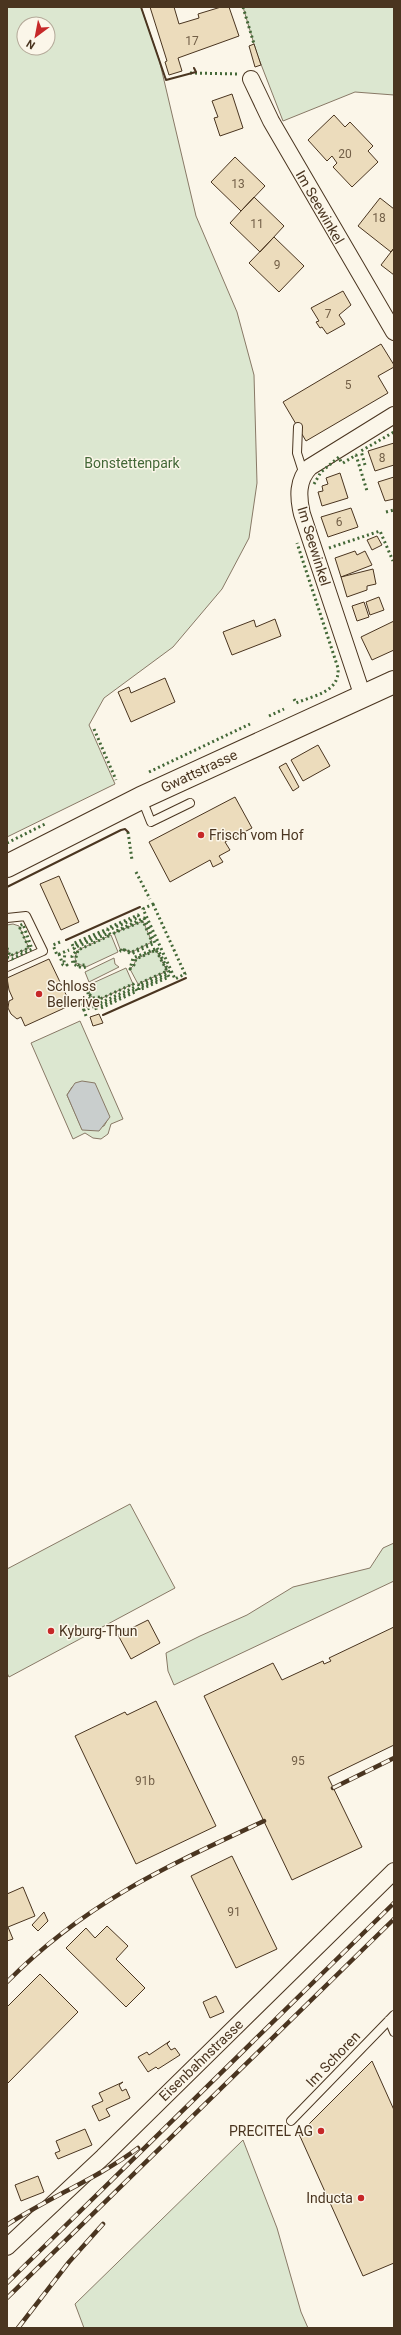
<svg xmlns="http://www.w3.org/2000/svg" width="401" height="2335" viewBox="0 0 401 2335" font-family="Roboto,sans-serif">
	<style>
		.green { fill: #dce7d0; stroke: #887966; fill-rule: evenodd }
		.water { fill: #c9cecd; stroke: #887966 }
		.building { fill: #ecdcbc; stroke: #4a3520 }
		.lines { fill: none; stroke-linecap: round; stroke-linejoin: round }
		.lane-casing { stroke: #4a3520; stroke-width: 10 }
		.street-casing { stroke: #4a3520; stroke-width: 18 }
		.primary-casing { stroke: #4a3520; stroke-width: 24 }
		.lane { stroke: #fbf6e9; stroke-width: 8 }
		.street { stroke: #fbf6e9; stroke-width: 16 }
		.primary { stroke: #fbf6e9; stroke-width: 22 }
		.rail-casing { stroke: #4a3520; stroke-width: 4.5 }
		.rail { stroke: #fbf6e9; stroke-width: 3; stroke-dasharray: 9; stroke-linecap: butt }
		.hedge { stroke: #436837; stroke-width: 3; stroke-dasharray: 2 3; stroke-linecap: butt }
		.wall { stroke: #4a3520; stroke-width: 2 }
		.poi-dot { fill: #c62828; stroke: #fbf6e9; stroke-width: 1.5 }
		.labels { text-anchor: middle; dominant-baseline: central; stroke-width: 3; stroke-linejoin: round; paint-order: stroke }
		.number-label { font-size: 12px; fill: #725f47 }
		.street-label { font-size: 14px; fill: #4a3520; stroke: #fbf6e9 }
		.park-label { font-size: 14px; fill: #436837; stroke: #fbf6e9 }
		.poi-label { font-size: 14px; fill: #4a3520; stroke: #fbf6e9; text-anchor: start }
	</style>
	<rect width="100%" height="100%" fill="#fbf6e9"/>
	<path class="green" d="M7,7H141L159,59L196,216L237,312L254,375L257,483L249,538L222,589L173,647L104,698L89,725L115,784L7,837ZM24,24H48V48H24Z
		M243,7H394V95L355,92L283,121L257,54Z
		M143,921L152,942L132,952L120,949L114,933Z
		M13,924L19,926L29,948L10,956L7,948V925Z
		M111,935L118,952L86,967L76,963L75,957L78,950Z
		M156,950L167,971L138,984L130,969L134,965L136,959Z
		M114,958L115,964L119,967L89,982L85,972Z
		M126,968L133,984L100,999V997L95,999L91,996L89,992L95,986L93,983Z
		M80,1021L123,1119L111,1124L108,1134L101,1139L93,1138L85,1133L73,1139L31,1043ZM85,1082L92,1084L108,1119L104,1126L82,1129L67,1095L72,1087Z
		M130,1504L175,1588L9,1677L7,1673V1569Z
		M394,1543V1581L174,1685L168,1671L166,1653L200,1636L247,1615L293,1587L370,1568L383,1548Z
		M243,2140L277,2228L301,2312L308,2328H84L75,2304Z"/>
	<path class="water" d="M82,1081L95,1083L110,1117L99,1131L82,1130L67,1095L75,1083Z"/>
	<path class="building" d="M150,7H174L179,24L199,18L198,14L221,7H229L239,36L178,58L182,71L169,75L165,62L167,61Z
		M254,44L261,65L255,67L249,46Z
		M232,94L243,128L220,136L214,118L218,117L212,101Z
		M334,115L345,127L350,122L373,146L368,151L378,162L352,187L333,167L337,163L332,156L327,161L308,140Z
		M235,157L265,186L241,211L211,182Z
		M254,197L284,226L260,252L230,223Z
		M380,198L394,209V248L391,252L358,226Z
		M274,237L304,266L279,292L249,263Z
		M394,248V275L381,265Z
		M343,291L351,305L339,315L345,324L327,334L322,327L320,328L316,322L319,321L311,308Z
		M381,344L394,365V367L378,376L388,393L306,441L283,402Z
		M394,443V465L375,471L368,451Z
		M340,473L348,498L322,506L318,492L323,491L322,486L328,484L326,478Z
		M394,477V499L385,501L378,482Z
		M351,508L358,527L328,537L321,517Z
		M377,536L382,545L372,550L367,540Z
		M355,551L357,555L365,551L372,565L341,577L335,558Z
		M373,569L376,584L367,586V590L347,597L341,577Z
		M379,597L384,610L370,615L366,602Z
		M364,602L369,617L357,621L352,606Z
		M275,619L281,636L232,655L223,632L254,620L256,627Z
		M394,621V650L372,660L361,637Z
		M165,678L175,702L131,722L118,692L129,687L131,693Z
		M318,745L330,766L303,781L291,760Z
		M286,763L299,787L293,791L279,767Z
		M235,797L252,828L225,842L230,850L219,856L223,862L213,867L210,860L170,882L149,842Z
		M59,876L79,922L61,930L40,884Z
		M49,959L71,1005L25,1026L21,1017L17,1019L11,1014L8,1008L9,1001L13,999L9,990L7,978Z
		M99,1014L103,1023L93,1026L90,1017Z
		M148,1620L160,1643L131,1659L118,1635Z
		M394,1627V1745L328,1777L362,1847L292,1880L204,1696L273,1663L282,1680L323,1661L324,1664L331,1661L329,1658Z
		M156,1701L216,1826L136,1864L75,1736L125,1712L127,1715Z
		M232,1856L277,1949L236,1968L191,1876Z
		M23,1887L35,1916L8,1927L13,1939L7,1941V1894Z
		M44,1912L48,1921L38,1931L32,1925Z
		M107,1926L128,1946L116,1959L145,1988L126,2007L66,1948L86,1928L95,1938Z
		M40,1974L78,2012L7,2084V2007Z
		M216,1996L224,2012L210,2018L203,2002Z
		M170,2041L167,2044L171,2050L175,2048L180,2055L158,2069L156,2067L148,2072L138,2057L147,2052L149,2055Z
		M372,2061L394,2110V2263L363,2276L299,2134Z
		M123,2082L119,2085L122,2091L126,2089L130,2098L106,2109L110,2116L99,2121L92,2106L103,2101L99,2093Z
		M85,2129L92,2145L58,2159L55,2153L60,2151L56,2141Z
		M38,2176L44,2192L21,2201L15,2185Z"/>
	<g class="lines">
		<g class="lane-casing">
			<path id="lane" d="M298,427L297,453L304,475
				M142,799L151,822L190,803
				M7,918L26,916L43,951L7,967
				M389,2020L394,2032
				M291,2121L394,2015"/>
		</g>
		<g class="street-casing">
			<path id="street" d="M251,79L271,121L394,332
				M363,697L302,514C298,497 297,480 310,467L394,415
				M7,2247L103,2157L394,1871"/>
		</g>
		<g class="primary-casing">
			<path id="primary" d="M7,866L141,798L394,682"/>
		</g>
		<use href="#lane" class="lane"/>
		<use href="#street" class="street"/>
		<use href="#primary" class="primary"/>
		<g class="rail-casing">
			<path id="rail" d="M333,1788L394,1758
				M7,1982C85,1903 165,1867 264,1821
				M7,2225C49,2197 97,2179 138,2148
				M7,2283L394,1903
				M7,2298L394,1919
				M18,2328L69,2262L103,2224"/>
		</g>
		<use href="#rail" class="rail"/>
		<path class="hedge" d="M243,7L254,44
			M190,73L239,74
			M343,463L356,455L367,491
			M365,465L361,451L394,432
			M314,484L321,472L339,457L341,462
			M386,512L394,510
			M329,548L380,531L393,561
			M294,699L296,703C315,695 340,692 338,668L297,543
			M269,716L284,709
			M94,729L116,780
			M149,772L250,724
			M128,832L132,860
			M7,843L45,824
			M136,872L150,899
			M153,904L185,974L175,979L143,909Z
			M138,915L139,917L111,929L110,927Z
			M144,918L155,943L131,954L125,950L121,951L120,949L132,952L152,942L143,921L114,933V932Z
			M107,929L108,930L73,946L72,944Z
			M109,933L111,935L78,950L75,961L78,965H85L86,967L82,968L73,964L72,956L76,951L74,948Z
			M60,942L53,945L57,955L69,950
			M7,948L10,956L29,948L19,926L23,924L32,949L12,959L7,957
			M157,948L169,972L139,986L138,984L167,971L156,950L136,959L134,965L130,969L133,958Z
			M59,954L63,965L65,966L67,965L64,962L65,952
			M168,975L169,977L139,990V988Z
			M93,983L95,986L91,988L89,994L93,998L100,997V999L133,984L135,987L100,1003L98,1000L93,1001L88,996V988Z
			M136,989L137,991L101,1008L100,1006Z
			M84,1010L80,1002L81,998L84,1000L83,1003L90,1008
			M86,1016L84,1010L95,1006L97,1011"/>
		<path class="wall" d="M141,7L166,80L196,72L194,68
			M7,887L121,830L125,829L128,832
			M66,940L140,907
			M103,1015L186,978"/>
	</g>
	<g class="poi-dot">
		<circle cx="201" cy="835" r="4"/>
		<circle cx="39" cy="994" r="4"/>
		<circle cx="51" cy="1631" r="4"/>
		<circle cx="321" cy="2131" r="4"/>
		<circle cx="361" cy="2198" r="4"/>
	</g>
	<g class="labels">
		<g class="number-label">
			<text x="192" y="41">17</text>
			<text x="345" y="154">20</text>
			<text x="238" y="184">13</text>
			<text x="379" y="218">18</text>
			<text x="257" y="224">11</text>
			<text x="277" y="265">9</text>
			<text x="328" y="314">7</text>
			<text x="348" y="385">5</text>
			<text x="382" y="458">8</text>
			<text x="339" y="522">6</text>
			<text x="298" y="1761">95</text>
			<text x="145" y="1781">91b</text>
			<text x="234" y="1912">91</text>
		</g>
		<g class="street-label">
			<text transform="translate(320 207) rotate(60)">Im Seewinkel</text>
			<text transform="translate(314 546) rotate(73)">Im Seewinkel</text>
			<text transform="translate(199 771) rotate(-25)">Gwattstrasse</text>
			<text transform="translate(333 2059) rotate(-46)">Im Schoren</text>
			<text transform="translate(201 2060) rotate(-44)">Eisenbahnstrasse</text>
		</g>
		<g class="park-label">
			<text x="132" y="463">Bonstettenpark</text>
		</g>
		<g class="poi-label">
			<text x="209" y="835">Frisch vom Hof</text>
			<text x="47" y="986">Schloss<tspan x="47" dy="16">Bellerive</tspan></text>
			<text x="59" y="1631">Kyburg-Thun</text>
			<text x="313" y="2131" text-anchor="end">PRECITEL AG</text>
			<text x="353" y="2198" text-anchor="end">Inducta</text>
		</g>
	</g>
	<rect width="401" height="2335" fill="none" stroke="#4a3520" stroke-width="16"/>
	<g transform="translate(36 36) rotate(212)"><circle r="19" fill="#fbf6e9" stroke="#b4a999"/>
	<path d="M0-3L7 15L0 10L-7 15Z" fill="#c62828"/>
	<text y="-6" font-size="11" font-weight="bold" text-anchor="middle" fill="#4a3520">N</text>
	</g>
</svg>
